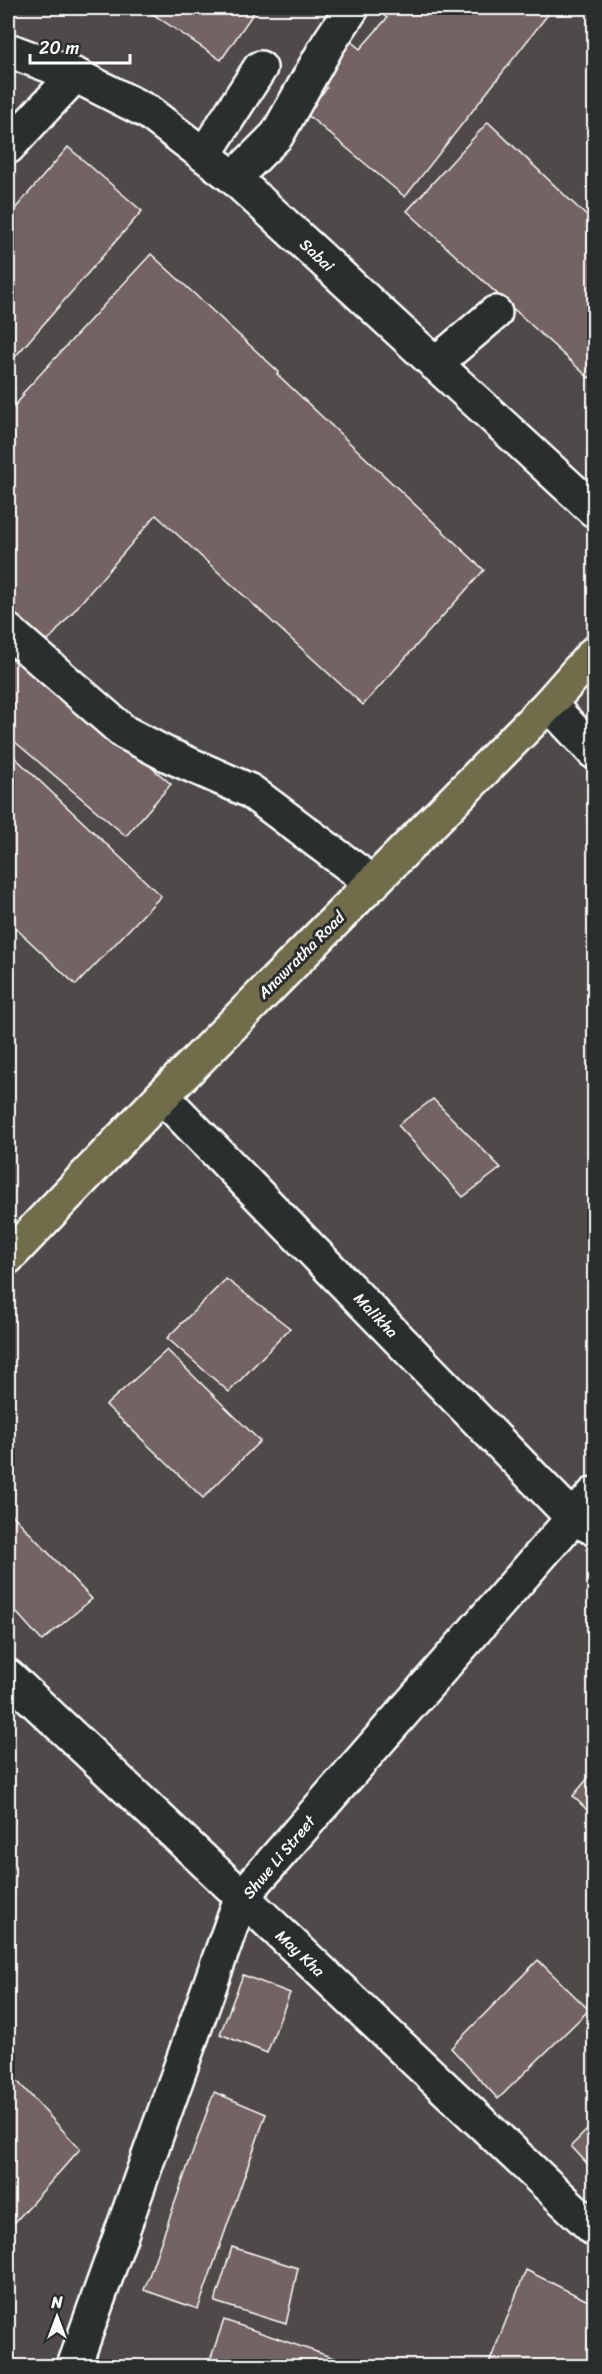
<svg xmlns="http://www.w3.org/2000/svg" width="602" height="2374" viewBox="0 0 602 2374" font-family="Sriracha,sans-serif">
	<style>
		.built { fill: #4f4949 }
		.building { fill: #736462; stroke: #fff; stroke-width: 1.5 }
		.lines { fill: none; stroke-linecap: round; stroke-linejoin: round }
		.minor-casing { stroke: #fff; stroke-width: 38 }
		.major-casing { stroke: #fff; stroke-width: 38 }
		.minor { stroke: #2a2d2e; stroke-width: 33 }
		.major { stroke: #716d4b; stroke-width: 33 }
		.labels { text-anchor: middle; dominant-baseline: central; stroke-width: 6; stroke-linejoin: round; paint-order: stroke }
		.street-label { font-size: 16px; fill: #fff; stroke: #2a2d2e }
	</style>
	<rect width="100%" height="100%" fill="#403e3e"/>
	<filter id="ink" filterUnits="userSpaceOnUse"><feTurbulence type="fractalNoise" baseFrequency=".0167" numOctaves="2"/><feDisplacementMap in="SourceGraphic" scale="12" xChannelSelector="R" yChannelSelector="G"/><feConvolveMatrix kernelMatrix="1 2 1 2 8 2 1 2 1" color-interpolation-filters="sRGB"/></filter>
	<g filter="url(#ink)">
		<path class="built" d="M8,8H594V2366H8Z"/>
		<path class="building" d="M144,8H257L221,60Z
			M375,8H553L405,197L305,113L327,88L315,77L349,40L360,49L387,18Z
			M488,122L594,223V373L589,378L407,211Z
			M68,147L142,211L8,365V217Z
			M151,254L279,372L277,374L484,570L363,705L156,515L43,647L8,617V413L24,395L22,394Z
			M8,646L171,784L126,836L8,736Z
			M8,751L161,896L76,985L8,921Z
			M433,1099L501,1168L463,1197L398,1125Z
			M226,1279L290,1328L229,1392L167,1338Z
			M167,1350L260,1441L203,1498L106,1405Z
			M8,1510L92,1599L42,1641L8,1603Z
			M594,1771V1817L573,1796Z
			M538,1960L589,2010L498,2099L451,2048Z
			M243,1975L290,1993L267,2053L220,2034Z
			M8,2071L80,2149L8,2230Z
			M214,2092L266,2114L198,2309L144,2290Z
			M594,2123V2171L571,2146Z
			M232,2247L298,2268L286,2324L215,2302Z
			M526,2270L594,2304V2366H488Z
			M224,2320L357,2366H208Z"/>
		<g class="lines">
			<g class="minor-casing">
				<path id="minor" d="M8,50L75,75L148,112L234,178L594,510
					M8,147L75,75
					M204,155L260,68
					M234,178L277,135L328,44L352,8
					M435,364L495,313
					M8,631L124,732L166,754L250,791L373,883
					M549,704L594,752
					M162,1096L573,1518L594,1528
					M8,1676L594,2229
					M74,2366L241,1898L594,1494"/>
			</g>
			<g class="major-casing">
				<path id="major" d="M8,1257L162,1096L549,704L594,653"/>
			</g>
			<use href="#minor" class="minor"/>
			<use href="#major" class="major"/>
		</g>
	</g>
	<g class="labels">
		<g class="street-label">
			<text transform="translate(317 255) rotate(43)">Sabai</text>
			<text transform="translate(301 955) rotate(-45)">Anawratha Road</text>
			<text transform="translate(376 1315) rotate(46)">Malikha</text>
			<text transform="translate(279 1857) rotate(-50)">Shwe Li Street</text>
			<text transform="translate(300 1953) rotate(43)">May Kha</text>
		</g>
	</g>
	<rect width="602" height="2374" fill="none" stroke="#2a2d2e" stroke-width="30"/>
	<rect x="15" y="15" width="572" height="2344" fill="none" stroke="#fff" stroke-width="2" filter="url(#ink)"/>
	<g transform="translate(57 2317)" stroke="#2a2d2e" stroke-width="4.5" paint-order="stroke">
	<path d="M0-4.5L10 22L0 15L-10 22Z" fill="#ffffff"/>
	<text y="-9" font-size="16" font-weight="bold" text-anchor="middle" fill="#ffffff">N</text>
	</g>
	<path d="M30 54v9h100v-9" fill="none" stroke="#ffffff" stroke-width="3"/>
	<text x="39" y="54" font-size="18" fill="#ffffff" stroke="#2a2d2e" stroke-width="4.5" paint-order="stroke">20 m</text>
</svg>
